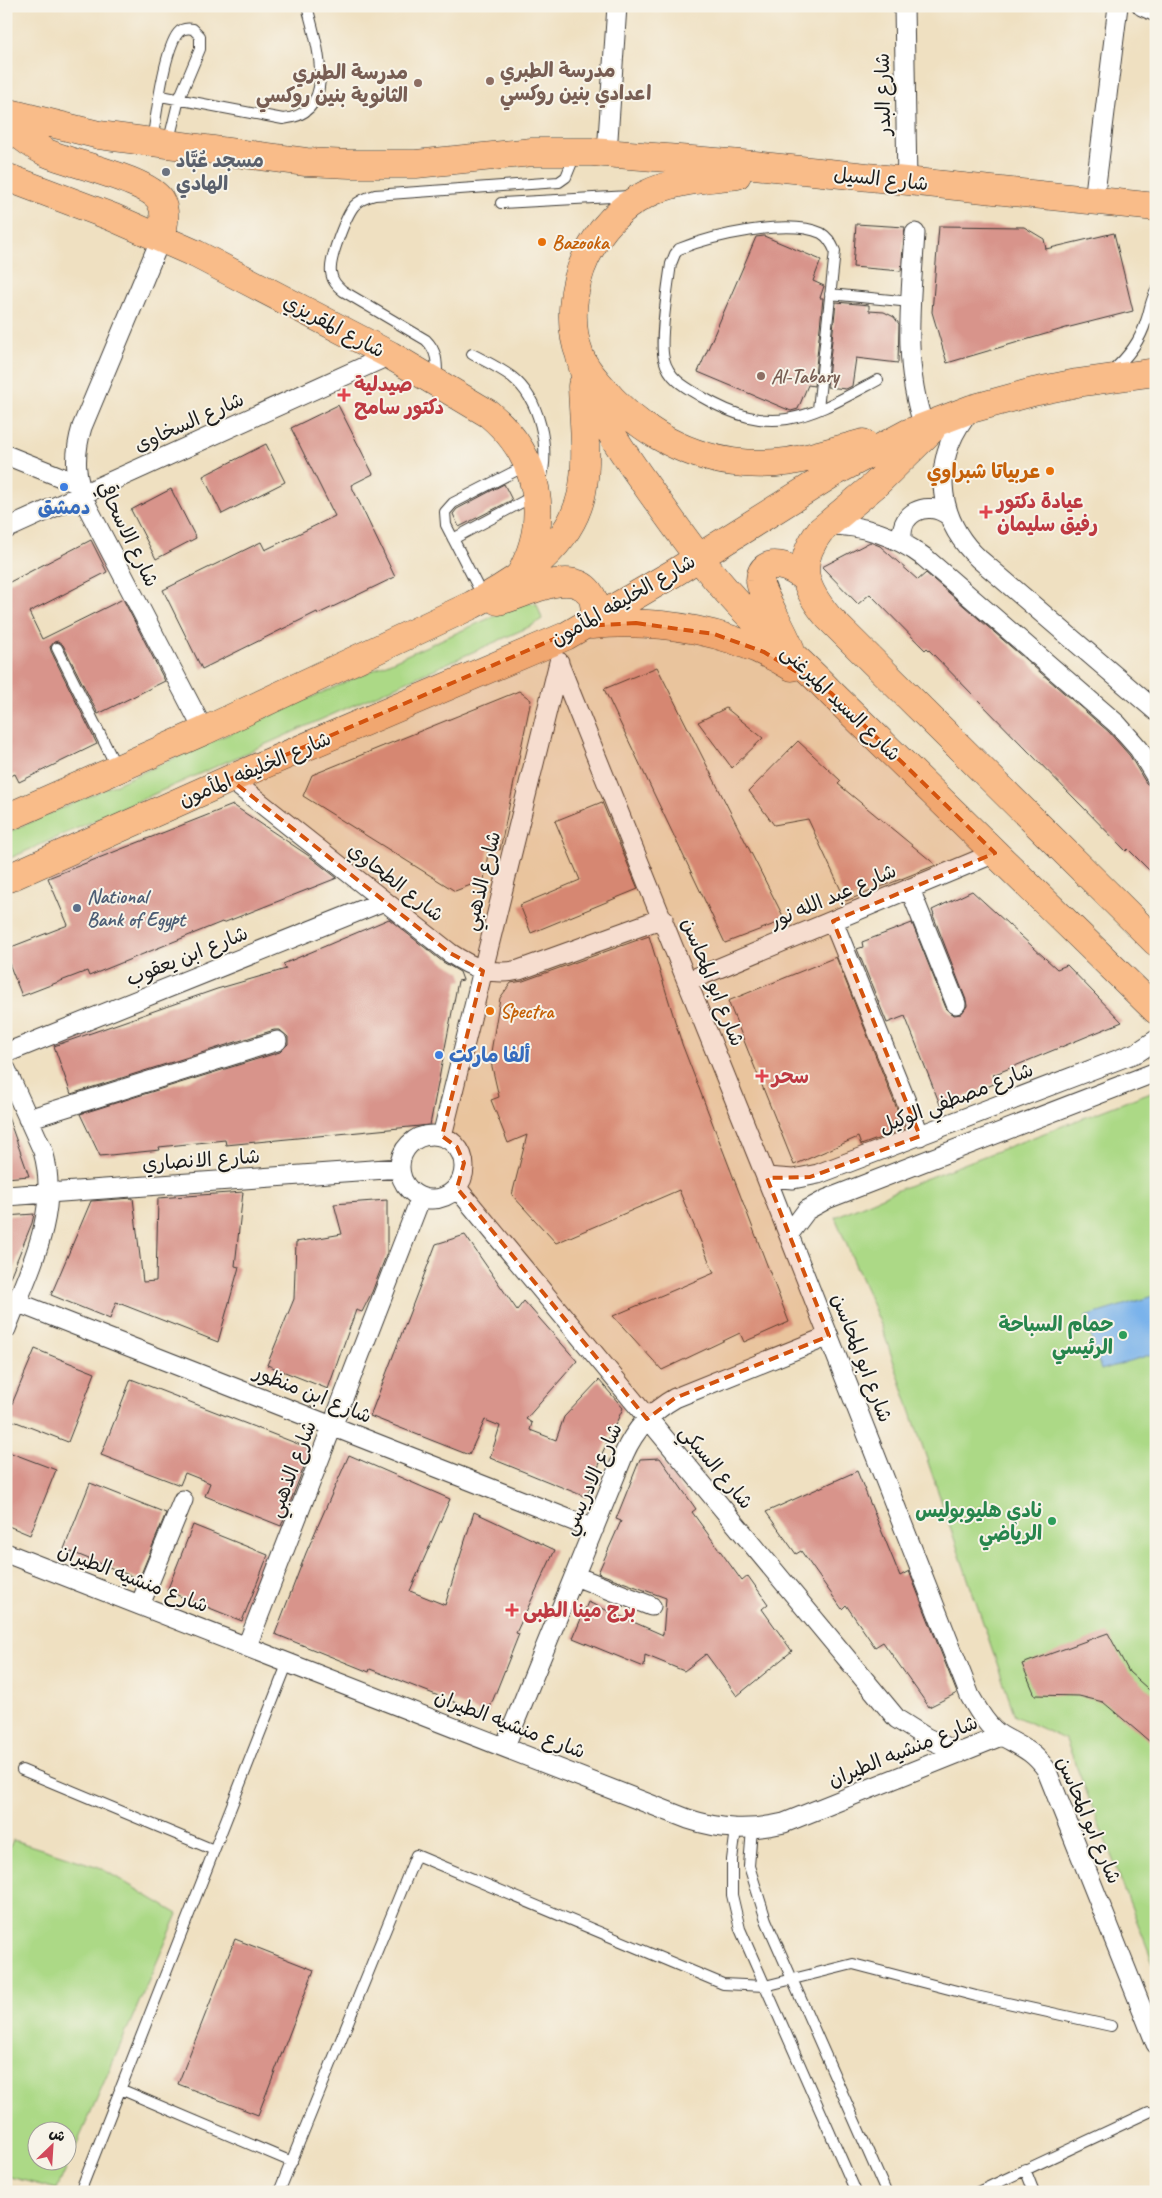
<svg xmlns="http://www.w3.org/2000/svg" width="1162" height="2198" viewBox="0 0 1162 2198" font-family="Caveat,'Playpen Sans Arabic',sans-serif">
	<style>
		.green { fill: #acd986; stroke: #647a51; fill-rule: evenodd }
		.water { fill: #7ab3eb; stroke: #4b6884 }
		.building { fill: #d8948b }
		.lines { fill: none; stroke-linecap: round; stroke-linejoin: round }
		.lane-casing { stroke: #3c3935; stroke-width: 12 }
		.street-casing { stroke: #3c3935; stroke-width: 21 }
		.primary-casing { stroke: #3c3935; stroke-width: 29 }
		.lane { stroke: #fff; stroke-width: 10 }
		.street { stroke: #fff; stroke-width: 19 }
		.primary { stroke: #f9bc89; stroke-width: 28 }
		.marked { fill: #d4530e; fill-opacity: 0.2; stroke: #d4530e; stroke-width: 4; stroke-dasharray: 10 6; stroke-linejoin: round }
		.education-dot { fill: #8d6e63; stroke: #f7f3e8; stroke-width: 2 }
		.worship-dot { fill: #6b7280; stroke: #f7f3e8; stroke-width: 2 }
		.food-dot { fill: #e8710a; stroke: #f7f3e8; stroke-width: 2 }
		.health-dot { fill: #e0444e; stroke: #f7f3e8; stroke-width: 2 }
		.shop-dot { fill: #3f7fe0; stroke: #f7f3e8; stroke-width: 2 }
		.service-dot { fill: #5c6f8a; stroke: #f7f3e8; stroke-width: 2 }
		.leisure-dot { fill: #2e9e5b; stroke: #f7f3e8; stroke-width: 2 }
		.labels { text-anchor: middle; dominant-baseline: central; stroke-width: 4; stroke-linejoin: round; paint-order: stroke }
		.education-label { font-size: 20px; font-weight: bold; fill: #785e54; stroke: #f7f3e8; text-anchor: start }
		.street-label { font-size: 20px; fill: #1c1c1c; stroke: #f7f3e8 }
		.worship-label { font-size: 20px; font-weight: bold; fill: #5b616d; stroke: #f7f3e8; text-anchor: start }
		.food-label { font-size: 20px; font-weight: bold; fill: #c56008; stroke: #f7f3e8; text-anchor: start }
		.health-label { font-size: 20px; font-weight: bold; fill: #be3a42; stroke: #f7f3e8; text-anchor: start }
		.shop-label { font-size: 20px; font-weight: bold; fill: #366cbe; stroke: #f7f3e8 }
		.service-label { font-size: 20px; font-weight: bold; fill: #4e5e75; stroke: #f7f3e8; text-anchor: start }
		.leisure-label { font-size: 20px; font-weight: bold; fill: #27864d; stroke: #f7f3e8; text-anchor: end }
	</style>
	<rect width="100%" height="100%" fill="#f7f3e8"/>
	<filter id="ink" filterUnits="userSpaceOnUse"><feTurbulence type="fractalNoise" baseFrequency=".02" numOctaves="2"/><feDisplacementMap in="SourceGraphic" scale="10" xChannelSelector="R" yChannelSelector="G"/><feConvolveMatrix kernelMatrix="1 2 1 2 8 2 1 2 1" color-interpolation-filters="sRGB"/></filter>
	<filter id="wash" filterUnits="userSpaceOnUse"><feTurbulence type="fractalNoise" baseFrequency=".0096" numOctaves="4" result="noise"/><feDisplacementMap in="SourceGraphic" scale="20" xChannelSelector="R" yChannelSelector="G"/><feGaussianBlur stdDeviation="1.12" result="paint"/><feColorMatrix in="noise" values="0 0 0 0 0 0 0 0 0 0 0 0 0 0 0 0 0 1.4 0 .05"/><feComposite in="paint" operator="in"/></filter>
	<g filter="url(#wash)">
		<rect width="100%" height="100%" fill="#efe0c1"/>
		<path class="green" d="M526,602L537,604L542,619L531,626L6,860V833Z
			M1156,1090V1970L1066,1740L1015,1716L881,1325L835,1217L922,1180Z
			M13,1840L99,1867L178,1914L57,2189L6,2176V1855ZM68,2130V2160H38V2130Z"/>
		<path class="water" d="M1156,1295V1353L1101,1370L1085,1317Z"/>
		<g id="blocks">
			<path class="building" d="M856,224L905,227L901,271L853,267Z
				M939,226L1024,227L1044,239L1046,249L1114,233L1133,311L1066,328L947,363L932,312Z
				M764,236L821,260L813,281L824,286L820,298H823L814,386L808,385L798,409L791,411L698,372L756,237Z
				M836,302L869,305V311L884,312L894,317L899,324L898,363L856,358L852,386L846,389L827,387Z
				M338,405L373,474L351,485L395,577L318,614L317,612L202,669L163,590L261,542L265,550L335,516L291,428Z
				M266,444L285,482L222,514L203,476Z
				M504,484L512,500L459,527L453,514L457,509Z
				M171,489L196,538L156,559L131,510Z
				M91,540L107,572L29,612L42,639L123,599L165,681L98,714L63,645L58,641L54,642L50,647L51,651L97,744L19,782L15,774L6,778V584Z
				M870,542L880,546L918,580L926,573L1109,732L1130,756L1146,783L1156,790V877L1128,849L1126,851L927,648L925,650L870,594L858,604L822,567Z
				M657,667L785,920L725,943L604,689Z
				M519,691L531,700L500,850L489,846L484,880L455,891L303,796L312,775Z
				M726,708L763,738L732,768L698,722Z
				M798,741L841,781L838,784L936,865L846,901L808,819L774,825L749,791Z
				M602,802L638,889L531,933L520,905L580,880L555,821Z
				M233,805L309,856L337,878L223,923L222,922L89,976L87,971L22,996L6,956V949L68,925L48,878Z
				M972,891L1057,969L1067,965L1122,1022L993,1075L996,1083L941,1107L905,1016L887,1023L857,949L863,947L862,942L912,923L946,1008L954,1015L961,1014L967,1006L966,1000L933,915H934L932,910Z
				M389,919L443,962L460,972L463,980L458,981L430,1125L226,1145L225,1140L159,1147L160,1150L100,1156L80,1114L280,1052L288,1044V1037L280,1030H274L71,1094L54,1046L217,989L286,969L283,964Z
				M649,936L682,1044L789,1322L744,1342L740,1333L662,1370L613,1316L714,1273L679,1190L556,1243L512,1195L527,1135L508,1143L491,1100L499,1097L490,1058L500,998L511,983L523,981Z
				M836,957L905,1129L861,1145L858,1137L794,1165L728,1001Z
				M6,1117H8L29,1176L6,1178Z
				M243,1192L235,1266L239,1267L218,1342L116,1302L110,1319L51,1295L91,1201L133,1198L143,1282L156,1281L158,1198Z
				M387,1200V1253L372,1292L362,1312L356,1310L328,1389L267,1365L294,1299L296,1242L342,1234L334,1204Z
				M34,1214L32,1223L6,1287V1216Z
				M465,1235L517,1310L524,1301L577,1361L526,1419L532,1423L530,1430L556,1440L564,1417L599,1380L623,1408L600,1458H602L586,1497L490,1458L500,1426L485,1420L469,1455L370,1416L436,1244Z
				M35,1349L95,1373L68,1442L6,1418Z
				M131,1379L311,1449L281,1526L205,1496L210,1483L185,1473L180,1485L101,1455Z
				M6,1451L56,1470L30,1535L6,1525Z
				M349,1455L450,1499L410,1591L445,1605L474,1512L555,1550L516,1633L519,1634L487,1715L370,1669L369,1672L275,1634L306,1553Z
				M660,1458L696,1509L692,1512L742,1581L748,1576L768,1604L762,1609L792,1651L737,1696L706,1654L684,1671L645,1655L644,1667L573,1638L588,1602L663,1635L666,1598L598,1573L621,1521L616,1519L640,1459Z
				M857,1471L900,1576L909,1571L957,1693L929,1707L883,1642L875,1647L846,1605L842,1609L801,1551L796,1554L766,1512Z
				M90,1483L166,1513L139,1579L64,1549Z
				M193,1525L268,1555L242,1621L167,1591Z
				M1108,1633L1129,1672L1156,1696V1747L1103,1702L1079,1696L1035,1695L1022,1664Z
				M235,1939L314,1970L258,2115L178,2084Z"/>
		</g>
	</g>
	<g filter="url(#ink)">
		<use href="#blocks" fill-opacity="0" stroke="#3c3935" stroke-width="1"/>
		<g class="lines">
			<g class="lane-casing">
				<path id="lane" d="M161,96L283,119C341,113 316,42 307,6
					M152,142C156,118 164,50 178,33C182,28 187,28 193,29L200,36V49L179,99L168,144
					M501,203L630,196
					M830,294L911,302
					M472,354C485,361 500,368 512,377C540,399 550,448 541,480
					M1111,372C1127,358 1140,342 1146,321C1150,311 1150,301 1156,291
					M437,380C437,364 438,352 426,340L343,291C337,286 332,281 331,272C329,259 346,216 354,206C360,200 367,197 375,195L559,182L566,177L575,155
					M818,409L835,251C832,244 828,237 821,233C788,218 711,236 679,249L675,254L671,264C668,285 659,341 664,359C669,379 685,387 702,397C775,440 810,416 878,380
					M453,539L524,501L532,494
					M483,597L446,525L445,512L453,503L527,465
					M57,648L117,768
					M22,1770L214,1850
					M736,1829L732,1860V1895L740,1929L856,2192
					M752,1829L749,1866L766,1920L886,2192
					M120,2089L292,2162
					M1025,2169L1034,2192
					M80,2192L288,1662
					M279,2192L416,1855L723,1984L765,1986L853,1964L976,1996L1111,2026
					M978,2192L1149,2112"/>
			</g>
			<g class="street-casing">
				<path id="street" d="M904,6L907,182
					M1142,6L1156,12
					M607,153L617,6
					M1094,201L1118,6
					M915,233C911,298 902,364 924,426
					M161,238L82,427C73,457 75,480 88,508L204,731
					M971,409C931,456 934,517 979,559L1156,711
					M6,455L78,484
					M828,525C863,525 896,536 924,557L1117,724L1139,749L1156,777
					M6,529L390,355
					M903,543C896,514 927,498 949,516
					M559,664L766,1177L970,1696C978,1710 988,1728 1002,1736C1021,1747 1032,1750 1046,1769L1156,2044
					M230,779L450,953C472,968 492,976 519,970L663,918
					M910,889L956,1004
					M833,921L920,1136
					M688,981L995,853
					M6,1053L384,901
					M6,1069L43,1151C61,1213 28,1272 6,1329
					M28,1119L277,1041
					M400 1167a32 32 0 1 1 64 0a32 32 0 1 1-64 0Z
					M442,1136L559,662
					M766,1177L793,1179L818,1174L1138,1052L1156,1040
					M457,1188L897,1719L927,1738L960,1753
					M6,1196L400,1168
					M789,1234L807,1210L827,1199L1156,1072
					M16,1302L594,1529
					M6,1553L688,1819C721,1830 750,1831 784,1823L1001,1736
					M575,1576L651,1606
					M140,1605L183,1500
					M247,1646L421,1197
					M505,1746L624,1454C635,1429 652,1411 675,1398L829,1336"/>
			</g>
			<g class="primary-casing">
				<path id="primary" d="M6,112L99,135L306,162L350,164H416L532,152H592L754,165L1156,207
					M6,124C19,135 32,145 47,153C72,164 148,180 160,200C167,212 164,225 161,238
					M737,175C705,179 674,180 645,195C619,208 599,231 586,257C572,286 568,325 580,356C584,366 592,376 599,384C632,426 681,455 733,462C783,469 817,455 863,443
					M6,177L112,217L196,254L390,355L489,414C539,456 552,518 520,575
					M580,357C594,417 626,457 661,506C688,544 715,581 749,615C776,641 805,665 831,693L1156,1010
					M931,430L875,485L820,531C795,564 804,588 828,617L1156,942
					M498,601C523,596 569,567 589,592C596,601 596,611 592,621
					M591,625C660,618 733,631 792,667
					M790,648C785,634 759,589 760,581C761,553 795,568 805,579
					M6,818L204,731L472,605C520,579 575,545 583,486C588,454 583,419 582,386
					M6,879L230,779L566,636L674,573L835,472L908,433L971,409L1033,392L1077,383L1156,372"/>
			</g>
			<use href="#lane" class="lane"/>
			<use href="#street" class="street"/>
			<use href="#primary" class="primary"/>
		</g>
	</g>
	<path class="marked" d="M636,623L714,634L764,652L831,693L995,853L833,921L920,1136L810,1177L767,1178L829,1336L675,1398L647,1419L457,1188L464,1163L457,1147L442,1136L483,971L450,953L230,779L584,626Z"/>
	<g class="education-dot">
		<circle cx="490" cy="81" r="5"/>
		<circle cx="418" cy="83" r="5"/>
		<circle cx="761" cy="376" r="5"/>
	</g>
	<circle class="worship-dot" cx="166" cy="172" r="5"/>
	<g class="food-dot">
		<circle cx="542" cy="242" r="5"/>
		<circle cx="1050" cy="471" r="5"/>
		<circle cx="490" cy="1011" r="5"/>
	</g>
	<g class="health-dot">
		<path d="M341.5 387.5h5v5h5v5h-5v5h-5v-5h-5v-5h5z"/>
		<path d="M983.5 504.5h5v5h5v5h-5v5h-5v-5h-5v-5h5z"/>
		<path d="M759.5 1068.5h5v5h5v5h-5v5h-5v-5h-5v-5h5z"/>
		<path d="M509.5 1602.5h5v5h5v5h-5v5h-5v-5h-5v-5h5z"/>
	</g>
	<g class="shop-dot">
		<circle cx="64" cy="487" r="5"/>
		<circle cx="439" cy="1055" r="5"/>
	</g>
	<circle class="service-dot" cx="77" cy="908" r="5"/>
	<g class="leisure-dot">
		<circle cx="1123" cy="1335" r="5"/>
		<circle cx="1052" cy="1521" r="5"/>
	</g>
	<g class="labels">
		<g class="education-label">
			<text x="500" y="70">مدرسة الطبري<tspan x="500" dy="23">اعدادي بنين روكسي</tspan></text>
			<text x="408" y="72" text-anchor="end">مدرسة الطبري<tspan x="408" dy="23">الثانوية بنين روكسي</tspan></text>
			<text x="771" y="376">Al-Tabary</text>
		</g>
		<g class="street-label">
			<text transform="translate(883 94) rotate(-91)">شارع البدر</text>
			<text transform="translate(881 179) rotate(6)">شارع السيل</text>
			<text transform="translate(334 326) rotate(28)">شارع المقريزي</text>
			<text transform="translate(189 422) rotate(-24)">شارع السخاوى</text>
			<text transform="translate(128 534) rotate(64)">شارع الاسحاقي</text>
			<text transform="translate(623 600) rotate(-30)">شارع الخليفه المأمون</text>
			<text transform="translate(841 703) rotate(44)">شارع السيد الميرغنى</text>
			<text transform="translate(255 769) rotate(-23)">شارع الخليفه المأمون</text>
			<text transform="translate(482 881) rotate(-76)">شارع الذهبي</text>
			<text transform="translate(396 882) rotate(38)">شارع الطحاوي</text>
			<text transform="translate(833 896) rotate(-23)">شارع عبد الله نور</text>
			<text transform="translate(187 956) rotate(-22)">شارع ابن يعقوب</text>
			<text transform="translate(713 982) rotate(68)">شارع ابو المحاسن</text>
			<text transform="translate(956 1098) rotate(-21)">شارع مصطفي الوكيل</text>
			<text transform="translate(201 1160) rotate(-4)">شارع الانصاري</text>
			<text transform="translate(862 1358) rotate(69)">شارع ابو المحاسن</text>
			<text transform="translate(313 1394) rotate(22)">شارع ابن منظور</text>
			<text transform="translate(716 1467) rotate(50)">شارع السبكي</text>
			<text transform="translate(292 1469) rotate(-69)">شارع الذهبي</text>
			<text transform="translate(592 1479) rotate(-66)">شارع الادريسي</text>
			<text transform="translate(133 1578) rotate(21)">شارع منشيه الطيران</text>
			<text transform="translate(510 1724) rotate(21)">شارع منشيه الطيران</text>
			<text transform="translate(903 1751) rotate(-22)">شارع منشيه الطيران</text>
			<text transform="translate(1089 1820) rotate(67)">شارع ابو المحاسن</text>
		</g>
		<g class="worship-label">
			<text x="176" y="160">مسجد عُبَّاد<tspan x="176" dy="23">الهادي</tspan></text>
		</g>
		<g class="food-label">
			<text x="552" y="242">Bazooka</text>
			<text x="1040" y="471" text-anchor="end">عربياتا شبراوي</text>
			<text x="500" y="1011">Spectra</text>
		</g>
		<g class="health-label">
			<text x="354" y="384">صيدلية<tspan x="354" dy="23">دكتور سامح</tspan></text>
			<text x="997" y="501">عيادة دكتور<tspan x="997" dy="23">رفيق سليمان</tspan></text>
			<text x="772" y="1076">سحر</text>
			<text x="523" y="1610">برج مينا الطبى</text>
		</g>
		<g class="shop-label">
			<text x="64" y="507">دمشق</text>
			<text x="449" y="1055" text-anchor="start">ألفا ماركت</text>
		</g>
		<g class="service-label">
			<text x="87" y="896">National<tspan x="87" dy="23">Bank of Egypt</tspan></text>
		</g>
		<g class="leisure-label">
			<text x="1113" y="1324">حمام السباحة<tspan x="1113" dy="23">الرئيسي</tspan></text>
			<text x="1042" y="1510">نادي هليوبوليس<tspan x="1042" dy="23">الرياضي</tspan></text>
		</g>
	</g>
	<rect width="1162" height="2198" fill="none" stroke="#f7f3e8" stroke-width="25"/>
	<g transform="translate(52 2146) rotate(25)"><circle r="24" fill="#f7f3e8" stroke="#9f9d96"/>
	<path d="M0-4L9 19L0 12L-9 19Z" fill="#d1495b"/>
	<text y="-8" font-size="14" font-weight="bold" text-anchor="middle" fill="#1c1c1c">ش</text>
	</g>
</svg>
